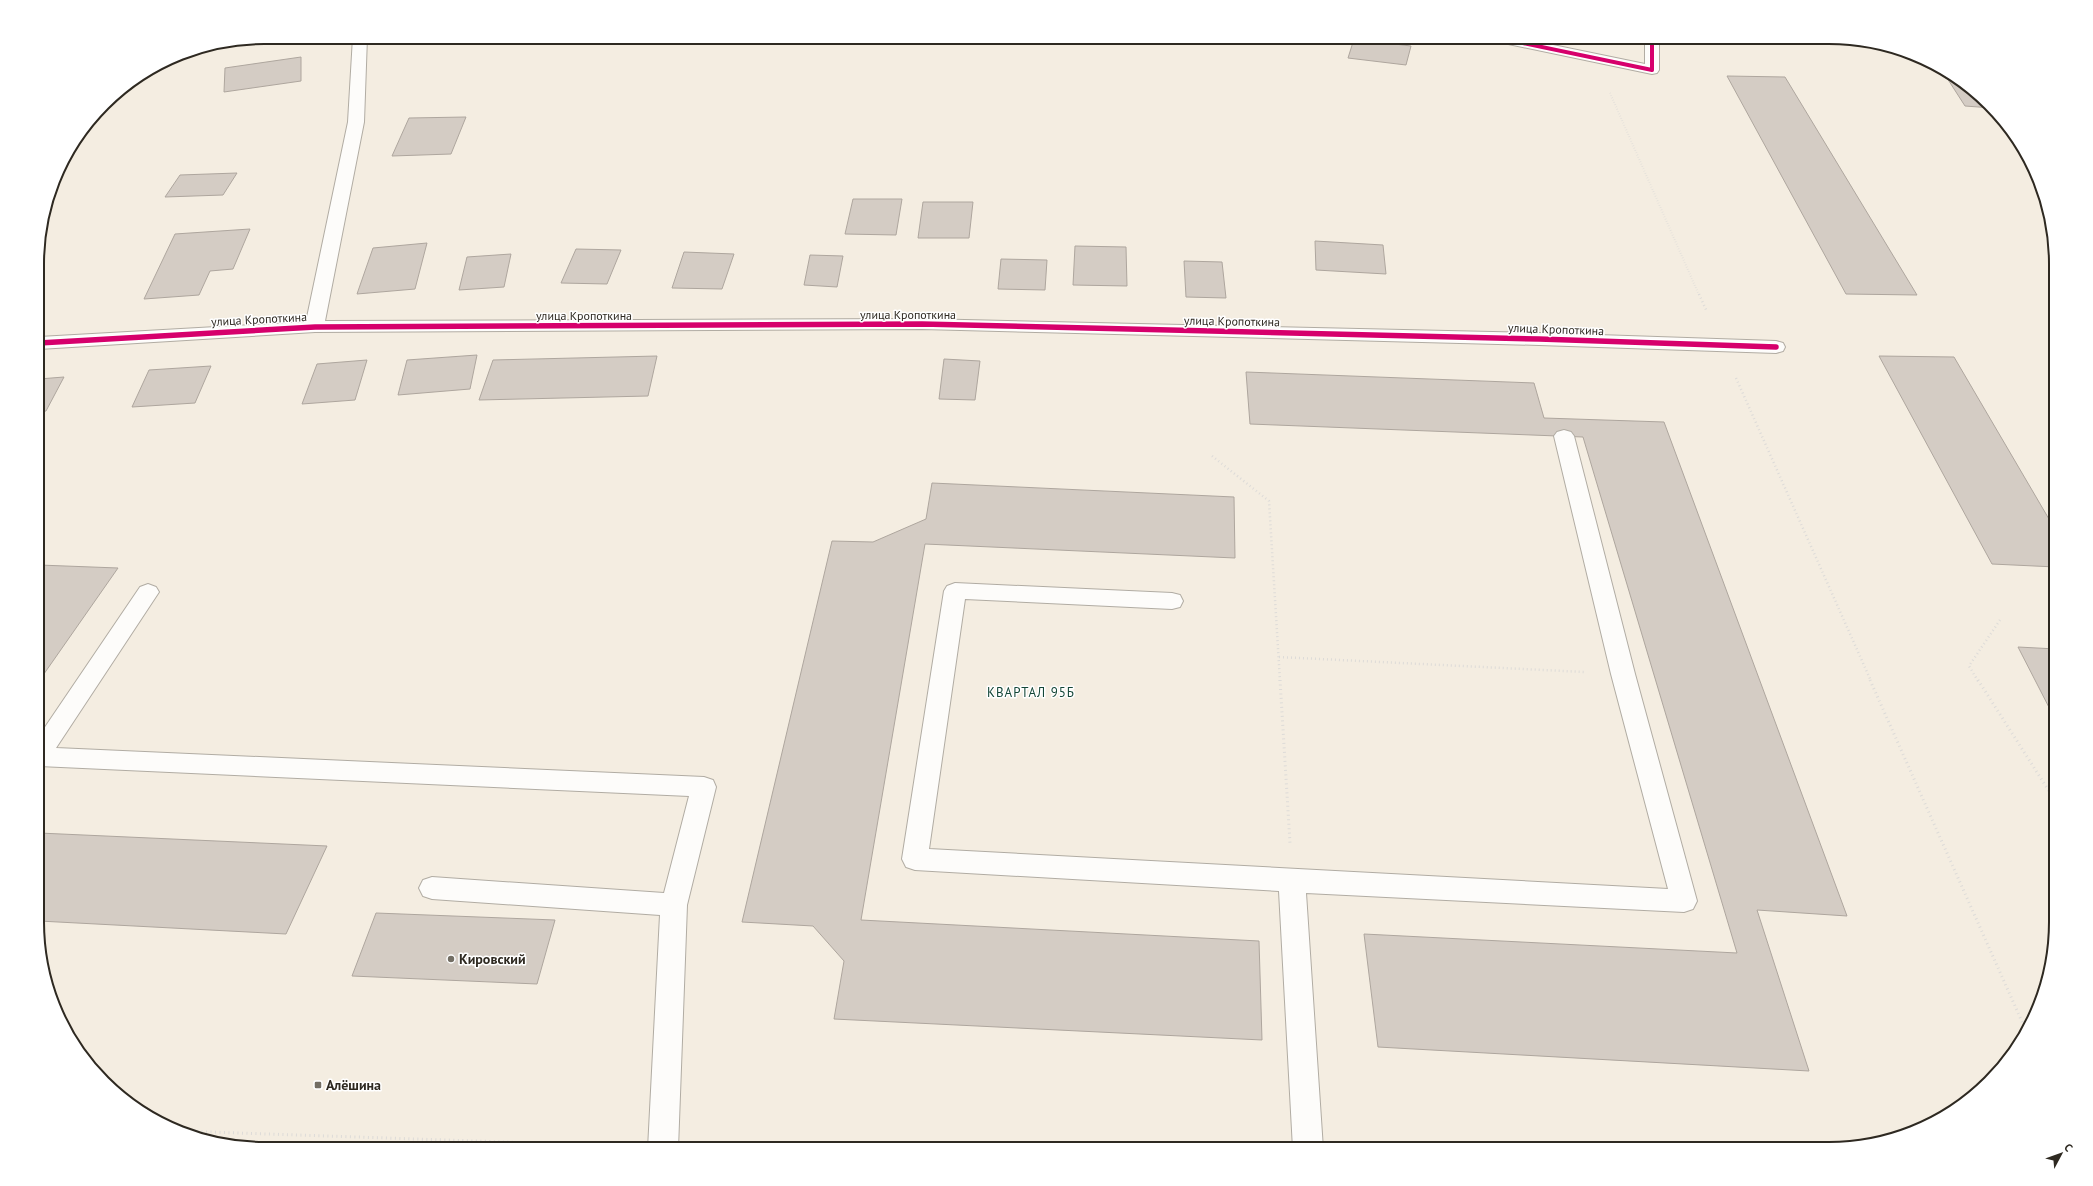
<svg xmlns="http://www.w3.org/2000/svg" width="2093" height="1186" viewBox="0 0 2093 1186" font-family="'PT Sans',sans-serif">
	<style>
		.building { fill: #d4ccc4; stroke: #aea69e }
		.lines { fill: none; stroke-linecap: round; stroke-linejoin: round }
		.lane-casing { stroke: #b1aca3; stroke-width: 2 }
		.street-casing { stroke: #b1aca3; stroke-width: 2 }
		.path-far2 { stroke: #dddbd8; stroke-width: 2; stroke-dasharray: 0.5 2; stroke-linecap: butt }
		.path-far1 { stroke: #dddbd8; stroke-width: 2.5; stroke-dasharray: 1 3; stroke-linecap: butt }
		.path { stroke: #dddbd8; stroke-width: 3; stroke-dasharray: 1 3.5; stroke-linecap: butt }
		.lane { fill: #fdfcfa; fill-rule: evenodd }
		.street { fill: #fdfcfa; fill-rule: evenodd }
		.cycleway-far1-casing { stroke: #fff; stroke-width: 6 }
		.cycleway-casing { stroke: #fff; stroke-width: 8 }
		.cycleway-far1 { stroke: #d6006c; stroke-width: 4 }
		.cycleway { stroke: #d6006c; stroke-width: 5.5 }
		.poi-dot { fill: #736e64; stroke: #fff; stroke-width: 1.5 }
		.labels { text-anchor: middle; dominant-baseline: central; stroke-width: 3; stroke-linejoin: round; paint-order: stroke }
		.street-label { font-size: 12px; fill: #2e2921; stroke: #fff }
		.neighbourhood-label { font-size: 13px; letter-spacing: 1px; fill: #134637; stroke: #fff }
		.near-poi-label { font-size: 14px; font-weight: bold; fill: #2e2921; stroke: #fff; text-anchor: start }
		.rim { fill: none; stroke: #2e2921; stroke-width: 2 }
	</style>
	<rect width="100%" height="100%" fill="#f4ede1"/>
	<path class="building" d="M1354,39L1411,46L1406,65L1348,58Z
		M301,57V81L224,92L225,68Z
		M1727,76L1785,77L1917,295L1846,294Z
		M1947,78L1959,79L1979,93L1992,108L1965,106Z
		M466,117L451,154L392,156L409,118Z
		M237,173L223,195L165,197L180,175Z
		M853,199H902L896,235L845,234Z
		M923,202H973L969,238H918Z
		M250,229L233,269L210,271L199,295L144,299L175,234Z
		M1315,241L1383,245L1386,274L1316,270Z
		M427,243L415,289L357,294L373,248Z
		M1075,246L1126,247L1127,286L1073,285Z
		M576,249L621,250L607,284L561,283Z
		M684,252L734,254L722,289L672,288Z
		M511,254L504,287L459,290L467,257Z
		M810,255L843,256L837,287L804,285Z
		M1001,259L1047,260L1045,290L998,289Z
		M1184,261L1222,262L1226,298L1186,297Z
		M477,355L470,389L398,395L407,360Z
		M657,356L648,396L479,400L493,360Z
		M1879,356L1954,357L2056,531V567L1992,564Z
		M944,359L980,361L975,400L939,399Z
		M367,360L355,400L302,404L317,364Z
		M211,366L195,403L132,407L149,370Z
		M1246,372L1534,383L1544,418L1664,422L1847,916L1757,910L1809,1071L1378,1047L1364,934L1737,953L1583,437L1250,424Z
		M64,377L46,411L39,412V379Z
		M932,483L1234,497L1235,558L925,544L861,920L1259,941L1262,1040L834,1019L844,961L813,926L742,922L832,541L873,542L926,519Z
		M39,565L118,568L39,681Z
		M2018,647L2056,649V721Z
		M39,833L327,846L286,934L39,921Z
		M376,913L555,920L537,984L352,976Z"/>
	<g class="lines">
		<g class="lane-casing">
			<path id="lane" d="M1564,430L1571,432L1574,436L1635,674L1697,901L1693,909L1684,912L1306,893L1323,1149H1293L1279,891L915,870L906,867L902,859L944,591L947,586L955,583L1172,593L1180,595L1183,601L1180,607L1172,609L965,599L929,849L1668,889L1611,674L1554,436L1557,432Z
				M148,584L156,587L159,592L56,748L704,777L713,780L716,787L687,905L678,1149H648L660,915L432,899L423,896L419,888L423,880L432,877L664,893L689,796L39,766V736L140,587Z"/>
		</g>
		<g class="street-casing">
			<path id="street" d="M353,37H367L364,122L325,321L922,319L1539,333L1776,341L1783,343L1785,347L1783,351L1776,353L1539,345L922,329L315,332L39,349V337L306,322L348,122Z
				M1487,37H1514L1645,64V37H1659V70L1657,73L1652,74L1494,41L1489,40Z"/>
		</g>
		<path class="path-far2" d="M1610,93L1699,295"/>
		<path class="path-far1" d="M1699,294L1707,312
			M1736,378L1871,681
			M1212,456L1269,501L1280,681
			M1279,657L1584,672
			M1978,681L1969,666L2000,620"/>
		<path class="path" d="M1280,680L1290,843
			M1870,680L2027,1033
			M1978,680L2056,802
			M179,1131L623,1146"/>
		<use href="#lane" class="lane"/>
		<use href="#street" class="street"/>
		<g class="cycleway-far1-casing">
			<path id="cycleway-far1" d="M1494,37L1652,70V37"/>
		</g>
		<g class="cycleway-casing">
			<path id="cycleway" d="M39,343L315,327L922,324L1539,339L1776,347"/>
		</g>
		<use href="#cycleway-far1" class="cycleway-far1"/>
		<use href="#cycleway" class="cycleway"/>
	</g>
	<g class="poi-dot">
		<circle cx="451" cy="959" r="4"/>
		<rect x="314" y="1081" width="8" height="8" rx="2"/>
	</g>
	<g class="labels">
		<g class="street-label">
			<text x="908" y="314">улица Кропоткина</text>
			<text x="584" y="315">улица Кропоткина</text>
			<text transform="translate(259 319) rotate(-3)">улица Кропоткина</text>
			<text transform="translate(1232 321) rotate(1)">улица Кропоткина</text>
			<text transform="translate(1556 329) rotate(2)">улица Кропоткина</text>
		</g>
		<g class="neighbourhood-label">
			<text x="1031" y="692">КВАРТАЛ 95Б</text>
		</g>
		<g class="near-poi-label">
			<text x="459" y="959">Кировский</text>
			<text x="326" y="1085">Алёшина</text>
		</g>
	</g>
	<path d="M0 0H2093V1186H0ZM264 44H1829A220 220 0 0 1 2049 264V922A220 220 0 0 1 1829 1142H264A220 220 0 0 1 44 922V264A220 220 0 0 1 264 44Z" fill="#fff" fill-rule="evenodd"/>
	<path class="rim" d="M264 44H1829A220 220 0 0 1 2049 264V922A220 220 0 0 1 1829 1142H264A220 220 0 0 1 44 922V264A220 220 0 0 1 264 44Z"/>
	<g transform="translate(2061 1154) rotate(49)" stroke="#ffffff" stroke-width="3" paint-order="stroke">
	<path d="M0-3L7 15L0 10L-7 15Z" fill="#2e2921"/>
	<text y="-6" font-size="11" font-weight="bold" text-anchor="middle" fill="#2e2921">С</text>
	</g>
</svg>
